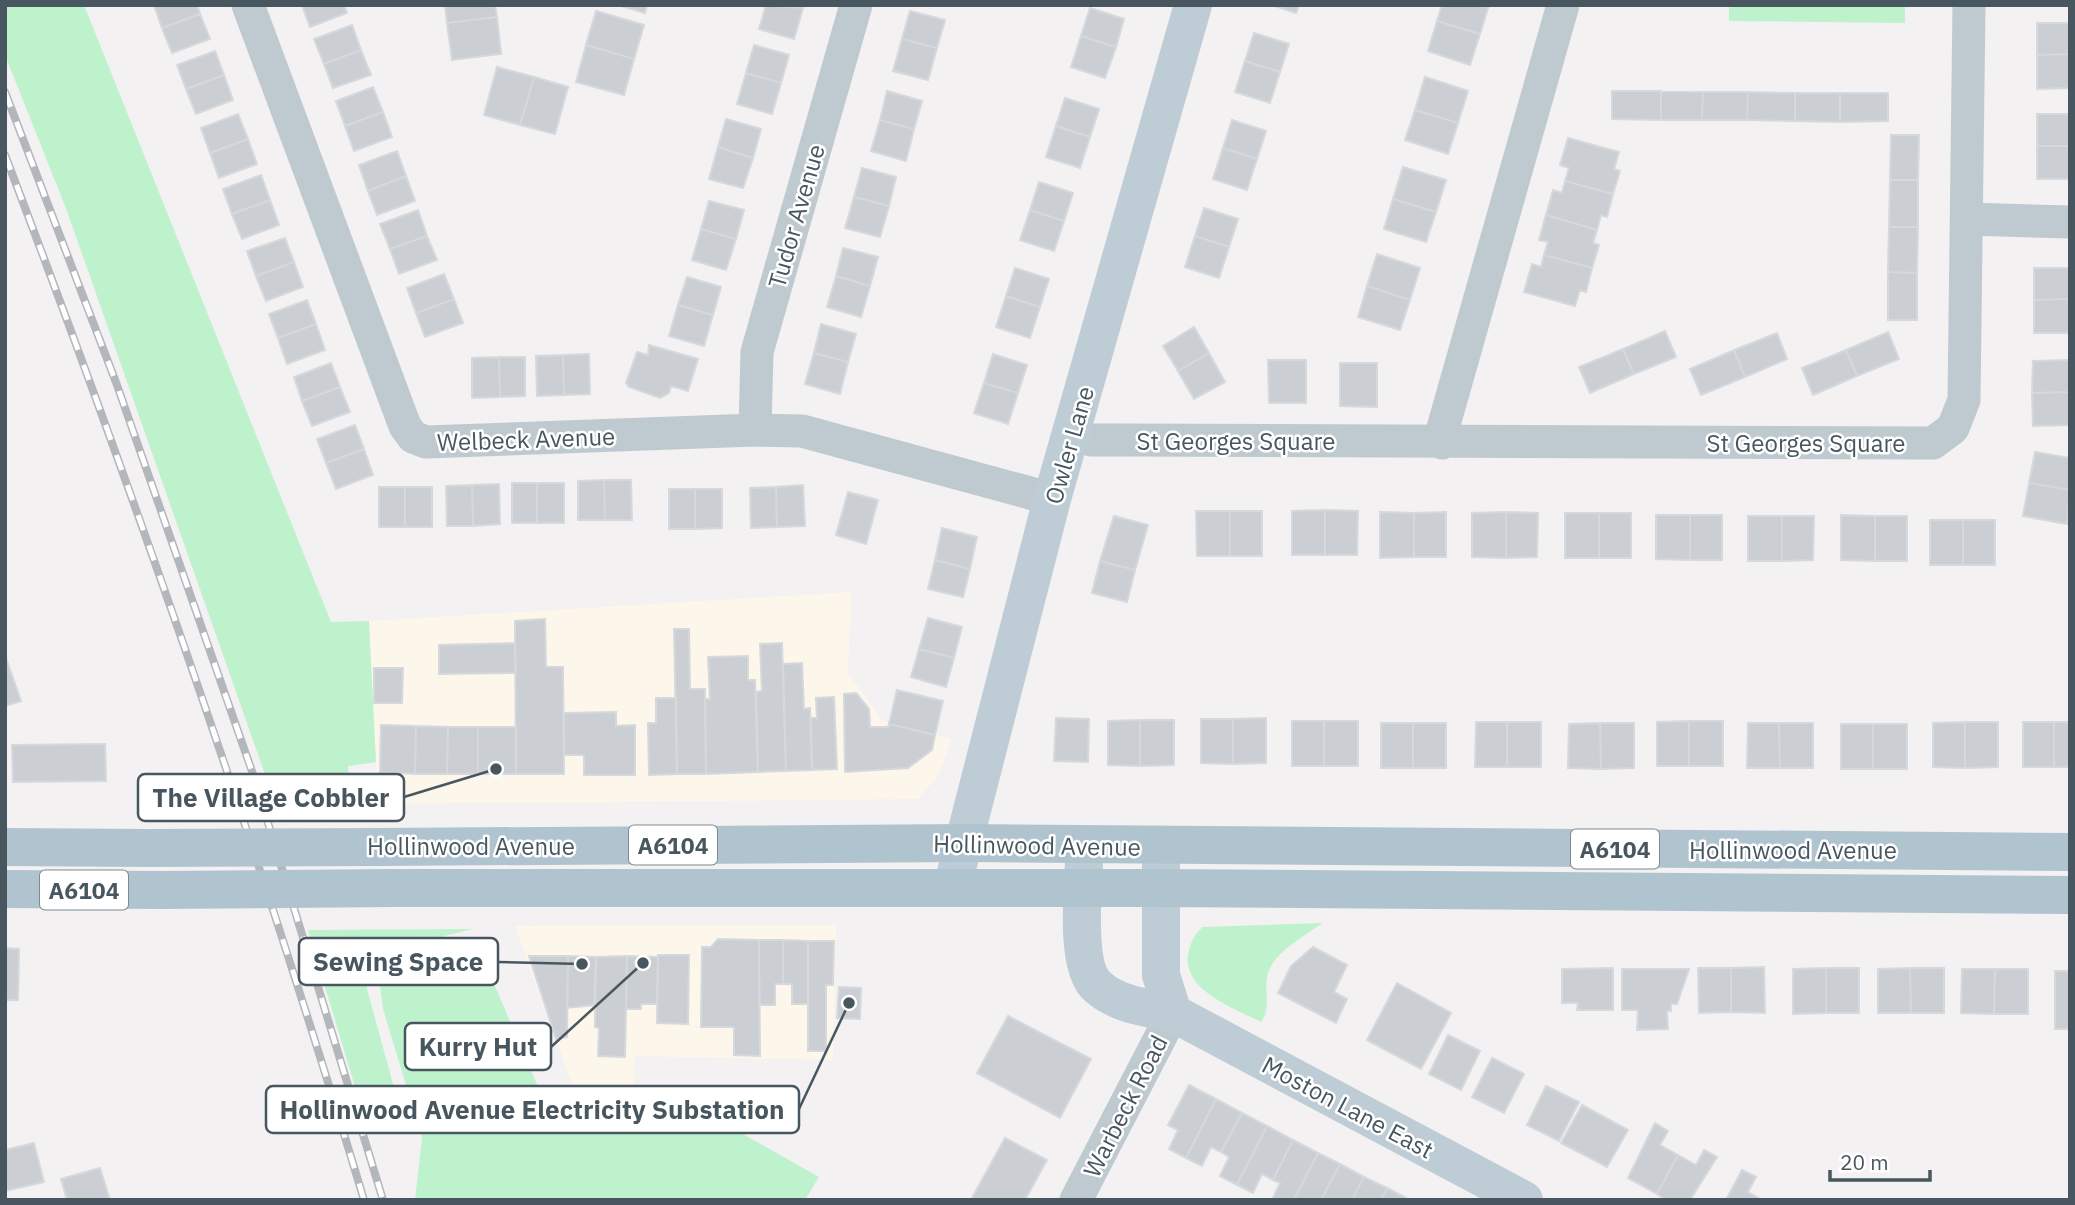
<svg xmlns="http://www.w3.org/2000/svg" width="2075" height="1205" viewBox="0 0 2075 1205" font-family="'IBM Plex Sans',sans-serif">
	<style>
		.commercial { fill: #fdf6eb }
		.green { fill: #bef2cd }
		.building { fill: #cbcfd3; stroke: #d5d8dc; stroke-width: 2 }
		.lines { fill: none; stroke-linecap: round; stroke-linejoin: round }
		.street { stroke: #becad0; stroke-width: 33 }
		.secondary { stroke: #beccd5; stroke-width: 38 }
		.primary { stroke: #b0c4d0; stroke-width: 38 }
		.rail-casing { stroke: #b3b7bb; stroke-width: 8 }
		.rail { stroke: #fff; stroke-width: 5; stroke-dasharray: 16; stroke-linecap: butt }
		.primary-bridge { stroke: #b0c4d0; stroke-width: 38 }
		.labels { text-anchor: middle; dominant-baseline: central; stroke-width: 5; stroke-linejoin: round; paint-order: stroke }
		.shield { fill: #fff; stroke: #7f898f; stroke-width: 2 }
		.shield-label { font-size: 23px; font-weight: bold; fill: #48575f }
		.street-label { font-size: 24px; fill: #48575f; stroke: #fff }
		.leader { fill: none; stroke: #48575f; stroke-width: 2.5 }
		.callout-dot { fill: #48575f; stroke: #fff; stroke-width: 2.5 }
		.callout { fill: #fff; stroke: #48575f; stroke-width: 2.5 }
		.callout-label { font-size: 26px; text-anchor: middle; font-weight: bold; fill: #48575f }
	</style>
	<rect width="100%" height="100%" fill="#f3f1f1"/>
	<path class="commercial" d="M851,592L848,673L883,721L952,739L938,776L918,799L382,804L376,762L369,621Z
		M836,925L833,1060L634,1056L633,1115L585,1120L515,926Z"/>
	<path class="green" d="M5,5H84L331,622L369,621L376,762L348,766L350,799L274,800L67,211L5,55Z
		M1729,5H1905V23L1729,21Z
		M1322,923C1304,937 1275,951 1268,973C1263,989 1272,1009 1261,1022C1236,1009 1183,991 1188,955C1190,944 1194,934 1203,927Z
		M472,929L370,955L367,989L396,1095L361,1107L308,930Z
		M477,944L538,1087L585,1120L697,1108L819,1177L805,1200H415L422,1138L383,1009L379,979L386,964Z"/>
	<path class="building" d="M154,5H197L200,14L162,28Z
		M302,5H344L347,13L310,27Z
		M445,5H495L497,17L447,23Z
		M618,5H647L645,13Z
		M766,5L803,8L794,39L759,29Z
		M1272,5H1299L1296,13Z
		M1442,5H1489L1480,34L1437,21Z
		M1090,8L1124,19L1116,47L1081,36Z
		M596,11L644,25L634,59L586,45Z
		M910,11L945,20L937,48L902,39Z
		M200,14L210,39L172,53L162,28Z
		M497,17L501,54L452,60L447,23Z
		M1437,21L1480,34L1470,65L1428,51Z
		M2037,23H2070V54L2037,55Z
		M352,25L361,50L324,64L314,39Z
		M1254,33L1289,44L1280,72L1245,61Z
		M1081,36L1116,47L1105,78L1071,67Z
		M902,39L937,48L928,80L893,71Z
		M586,45L634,59L624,95L576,82Z
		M754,45L789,55L781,83L746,73Z
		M361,50L371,75L333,88L324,64Z
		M215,51L224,75L186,89L177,65Z
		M2070,54V88L2037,89V55Z
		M1245,61L1280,72L1270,103L1235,92Z
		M497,67L534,77L520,125L484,115Z
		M746,73L781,83L772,114L737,104Z
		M224,75L233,100L196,114L186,89Z
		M534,77L568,87L555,134L520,125Z
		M1425,77L1468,91L1458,123L1415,110Z
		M373,87L383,112L345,126L336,101Z
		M887,91L922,101L914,129L880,120Z
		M1612,91H1661V120L1612,119Z
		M1661,91L1703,92L1702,120H1661Z
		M1703,92H1748L1747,120H1702Z
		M1748,92L1795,93V121L1747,120Z
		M1795,93H1840V122L1795,121Z
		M1840,93H1888V121L1840,122Z
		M1065,98L1099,109L1090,137L1056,126Z
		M1415,110L1458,123L1448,154L1405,140Z
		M383,112L392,137L354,151L345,126Z
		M238,114L248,139L210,153L201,128Z
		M2037,114H2070V146H2037Z
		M726,119L761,129L753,158L718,147Z
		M880,120L914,129L906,161L871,151Z
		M1232,120L1266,131L1257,159L1223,148Z
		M1056,126L1090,137L1080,168L1046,157Z
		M1891,135H1919L1918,180H1890Z
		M1568,138L1619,152L1614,169L1620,171L1613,194L1565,181L1569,168L1560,165Z
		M248,139L257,164L219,178L210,153Z
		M2037,146H2070V179H2037Z
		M718,147L753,158L743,188L709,179Z
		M1223,148L1257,159L1247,190L1213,179Z
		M397,151L406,176L368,191L359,165Z
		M1403,167L1446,180L1436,212L1393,199Z
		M862,168L896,177L889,206L854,197Z
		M261,175L270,200L232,214L223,189Z
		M406,176L415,201L377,215L368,191Z
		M1890,180H1918V227H1889Z
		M1565,181L1613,194L1607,217L1601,215L1597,230L1546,215L1553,190L1562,193Z
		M1039,182L1073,193L1064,221L1030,210Z
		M854,197L889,206L880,237L845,228Z
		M1393,199L1436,212L1426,242L1384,229Z
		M270,200L279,225L242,239L232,214Z
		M709,201L744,210L736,239L701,229Z
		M1204,208L1238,219L1229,247L1195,236Z
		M418,210L427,236L390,249L380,224Z
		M1030,210L1064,221L1054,251L1020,240Z
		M1546,215L1597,230L1593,243L1599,245L1592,268L1544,255L1548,242L1539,240Z
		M1889,227H1918L1917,273L1888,272Z
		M701,229L736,239L726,270L692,260Z
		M427,236L437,260L399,274L390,249Z
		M1195,236L1229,247L1219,278L1185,267Z
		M285,238L294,262L256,276L247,251Z
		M843,248L878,257L870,286L836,276Z
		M1377,254L1420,268L1410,300L1367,286Z
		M1544,255L1592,268L1586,292L1580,290L1575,306L1524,292L1532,264L1541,267Z
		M294,262L303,287L266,301L256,276Z
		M1015,268L1049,279L1040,307L1006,296Z
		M2034,268H2070V299L2034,300Z
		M1888,272L1917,273V320H1888Z
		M444,274L454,299L416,313L407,288Z
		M836,276L870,286L861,317L827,307Z
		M687,277L721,287L713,315L678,305Z
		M1367,286L1410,300L1400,330L1358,317Z
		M1006,296L1040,307L1030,338L996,327Z
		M454,299L463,323L425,337L416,313Z
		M2070,299V333H2034V300Z
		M307,300L316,324L278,338L269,314Z
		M678,305L713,315L704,346L669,336Z
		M316,324L325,350L287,364L278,338Z
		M821,324L856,334L848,362L814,353Z
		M1194,327L1209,353L1178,371L1163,346Z
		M1665,331L1676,357L1634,374L1623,349Z
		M1888,332L1899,359L1857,376L1846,350Z
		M1777,333L1787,359L1745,377L1734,350Z
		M649,345L698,359L688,391L671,386L669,393L660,398L629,387L626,383L637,352L648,355Z
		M1623,349L1634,374L1590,393L1579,367Z
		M1734,350L1745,377L1701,395L1690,369Z
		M1846,350L1857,376L1813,395L1802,368Z
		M814,353L848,362L840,394L805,384Z
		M1209,353L1225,382L1194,399L1178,371Z
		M589,354L590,394L564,395L563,355Z
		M993,354L1027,365L1018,393L984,383Z
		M563,355L564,395L537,396L536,356Z
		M499,357L500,397L472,398V358Z
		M499,357H525V396L500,397Z
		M1268,360H1306V403H1269Z
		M2070,360V392L2032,393L2033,361Z
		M331,363L340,387L302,401L294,377Z
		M1340,363H1377V407L1340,406Z
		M984,383L1018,393L1008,424L974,413Z
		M340,387L350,412L312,426L302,401Z
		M2070,392V425L2033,426L2032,393Z
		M355,425L364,449L326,463L317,439Z
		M364,449L373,475L336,489L326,463Z
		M2035,452L2070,458V490L2029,483Z
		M604,480L605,520H578V481Z
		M604,480H631L632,520H605Z
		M512,483H537V523H512Z
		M537,483H564V523H537Z
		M2029,483L2070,490L2067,524L2023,516Z
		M499,484L500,524L473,526L472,485Z
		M472,485L473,526H447L446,486Z
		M803,485L805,526L777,527L776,487Z
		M379,487H405V527H379Z
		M405,487H432V527H405Z
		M776,487L777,527L751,528L750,488Z
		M669,489H695V529H669Z
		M695,489H722V528L695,529Z
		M848,492L878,500L866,544L836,535Z
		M1325,510V555H1292V511Z
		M1325,510L1358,511L1357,555H1325Z
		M1196,511H1230V556H1197Z
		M1230,511H1262V556H1230Z
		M1380,512L1414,513V557L1380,558Z
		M1446,512V557H1414V513Z
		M1506,512V558L1472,557V513Z
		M1506,512L1538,513L1537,557L1506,558Z
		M1565,513H1599V558H1565Z
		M1599,513H1631V558H1599Z
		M1656,515H1690V560L1656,559Z
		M1690,515H1722V560H1690Z
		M1841,515L1875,516V561L1841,560Z
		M1114,516L1148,525L1135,570L1100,561Z
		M1748,516H1782V561H1748Z
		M1782,516H1814L1813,560L1782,561Z
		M1875,516H1907V561H1875Z
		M1930,520H1963V565H1930Z
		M1963,520H1995V565H1963Z
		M942,528L977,537L970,569L935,560Z
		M935,560L970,569L963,597L928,589Z
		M1100,561L1135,570L1127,602L1092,593Z
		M928,618L962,627L954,658L919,649Z
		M545,619L546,667H563L564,774H516L515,621Z
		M674,629H689L690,689H705L706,774H677Z
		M515,643L516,673L439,674V645Z
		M782,643L786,771L758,772L756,692L762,691L760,644Z
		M919,649L954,658L946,687L911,677Z
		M5,655L21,701L5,706Z
		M748,656V680H755L758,772L706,774L705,699H710L708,657Z
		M802,663L804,709L810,708L812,770L786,771L783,664Z
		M374,668H403L402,703H374Z
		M897,690L943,701L935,735L889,724Z
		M856,693L869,709L870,727H888L889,724L935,735L932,750L908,768L845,772L844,694Z
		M834,697L837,769L812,770L811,718H817L816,698Z
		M656,698H676L677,774L649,775L648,723H656Z
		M616,712V726L635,725V775H584V755H564V713Z
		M1056,718L1089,719L1088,762L1054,761Z
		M1266,718V763L1233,764V719Z
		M1201,719H1233V764L1201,763Z
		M1140,720V766L1108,765V721Z
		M1140,720H1174V765L1140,766Z
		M1292,721H1324V766H1292Z
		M1324,721H1358V766H1324Z
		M1689,721V766H1657V722Z
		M1689,721H1723V766H1689Z
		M1476,722H1507V767H1475Z
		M1507,722H1541V767H1507Z
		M1965,722V768L1933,767V723Z
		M1965,722H1998V767L1965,768Z
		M2023,722H2054V767H2023Z
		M2054,722H2070V767H2054Z
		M1381,723H1413V768H1381Z
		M1413,723H1446V768H1413Z
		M1600,723L1601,769L1568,768L1569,724Z
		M1600,723H1634V768L1601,769Z
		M1748,723H1779L1780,768H1747Z
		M1779,723H1813V768H1780Z
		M1841,724H1873V769H1841Z
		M1873,724H1907V769H1873Z
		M381,725L416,726L415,774L380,772Z
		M416,726L448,727L447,774H415Z
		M448,727H478V774H447Z
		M478,727H516V774H478Z
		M105,744L106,781L13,782L12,745Z
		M718,939L759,940L760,1056L734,1055V1027H701L702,947H711Z
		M759,940H783V984H775V1005H759Z
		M783,940L808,941V1004H792V984H783Z
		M808,941H834L833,985H826V1051H808Z
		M1313,947L1347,965L1334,992L1347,999L1336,1023L1278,993L1291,966Z
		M5,948L19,949L18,1000H5Z
		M658,955H689L688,1024L657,1023Z
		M529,956H568L567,1037L556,1039Z
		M568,956L596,957L594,1005L567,1008Z
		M627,956L625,1057L598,1056L599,1028L595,1027L596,957Z
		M627,956L658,957L657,1004H641V1009H626Z
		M1764,967L1765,1013L1731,1012V968Z
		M1613,968V1010H1577L1578,1003H1562V969Z
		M1698,968H1731V1012L1699,1013Z
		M1826,968V1013L1793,1014V969Z
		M1826,968H1859V1013H1826Z
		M1910,968L1911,1013H1878V969Z
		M1910,968H1944V1013H1911Z
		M1622,969H1689L1677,1004H1671V1011H1667L1668,1029L1637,1030L1638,1010H1622Z
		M1962,969H1995L1994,1014L1961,1013Z
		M1995,969H2028V1014H1994Z
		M2055,971H2070V1029H2055Z
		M1397,983L1451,1013L1421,1069L1367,1040Z
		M839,987L861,988L860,1019L837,1018Z
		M1008,1016L1091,1059L1060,1118L977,1073Z
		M1448,1035L1480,1051L1461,1090L1429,1074Z
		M1492,1058L1524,1074L1504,1113L1472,1097Z
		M1189,1085L1216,1099L1186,1158L1169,1149L1178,1130L1168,1125Z
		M1546,1086L1579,1102L1559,1141L1527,1125Z
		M1216,1099L1242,1113L1221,1152L1211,1147L1202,1166L1186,1158Z
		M1582,1105L1628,1130L1607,1167L1561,1143Z
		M1242,1113L1267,1126L1237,1185L1220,1176L1229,1157L1221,1152Z
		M1655,1123L1668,1131L1660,1145L1678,1155L1657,1194L1628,1178Z
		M1267,1126L1293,1140L1273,1180L1262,1174L1253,1193L1237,1185Z
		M1005,1138L1047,1160L1025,1200H975L972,1198Z
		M1293,1140L1318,1153L1294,1200H1272L1280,1183L1273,1180Z
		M34,1143L44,1182L5,1191V1150Z
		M1704,1150L1717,1157L1690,1200H1666L1657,1194L1678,1155L1696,1165Z
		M1318,1153L1340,1164L1321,1200H1294Z
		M1340,1164L1364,1177L1352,1200H1321Z
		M100,1168L110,1200H67L61,1179Z
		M1742,1170L1756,1177L1748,1192L1762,1200H1726Z
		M1364,1177L1387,1188L1381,1200H1352Z
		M1387,1188L1410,1200H1381Z"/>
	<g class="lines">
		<path class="street" d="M248,5L405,426L413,437L426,442L755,430L802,431L1052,499
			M1967,219L2070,222
			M755,430L757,352L856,5
			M1072,434L1091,440H1120L1933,443L1953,428L1964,400L1969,5
			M1442,443L1443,428L1563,5
			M1076,1200L1173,1013"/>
		<path class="secondary" d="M1085,845C1084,877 1073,967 1098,987C1118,1005 1148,1008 1173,1013L1524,1200
			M1161,847V975L1173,1013
			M952,888L1052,499L1193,5"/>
		<path class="primary" d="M5,847L148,848
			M380,847L966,843L2070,852
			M392,888H1161L2070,895
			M5,889L162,890"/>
		<g class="rail-casing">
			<path id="rail" d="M5,92L117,385L254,777L383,1200
				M5,155C136,499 258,847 364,1200"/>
		</g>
		<use href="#rail" class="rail"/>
		<path class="primary-bridge" d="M148,848L380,847
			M162,890L392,888"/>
	</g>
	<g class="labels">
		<g class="shield">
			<rect x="629" y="825.5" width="88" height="39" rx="5"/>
			<rect x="1571" y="829.5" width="88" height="39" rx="5"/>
			<rect x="40" y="870.5" width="88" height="39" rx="5"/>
		</g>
		<g class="shield-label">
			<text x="673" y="845">A6104</text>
			<text x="1615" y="849">A6104</text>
			<text x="84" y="890">A6104</text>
		</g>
		<g class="street-label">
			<text transform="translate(796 216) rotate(-74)">Tudor Avenue</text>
			<text transform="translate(526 439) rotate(-2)">Welbeck Avenue</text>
			<text x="1236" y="441">St Georges Square</text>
			<text x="1806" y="443">St Georges Square</text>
			<text transform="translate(1069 445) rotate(-74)">Owler Lane</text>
			<text transform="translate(1037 845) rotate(1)">Hollinwood Avenue</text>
			<text x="471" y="846">Hollinwood Avenue</text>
			<text x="1793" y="850">Hollinwood Avenue</text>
			<text transform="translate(1125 1106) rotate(-63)">Warbeck Road</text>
			<text transform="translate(1348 1107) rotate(28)">Moston Lane East</text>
		</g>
	</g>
	<path class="leader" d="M496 769L404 797M582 964L498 962M643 963L551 1047M849 1003L799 1109"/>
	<g class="callout-dot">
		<circle cx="496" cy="769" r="7"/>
		<circle cx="582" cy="964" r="7"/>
		<circle cx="643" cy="963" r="7"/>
		<circle cx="849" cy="1003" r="7"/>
	</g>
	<g class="callout">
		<rect x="138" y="774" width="266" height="47" rx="7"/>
		<rect x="299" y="938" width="199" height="47" rx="7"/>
		<rect x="405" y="1023" width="146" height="47" rx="7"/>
		<rect x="266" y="1086" width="533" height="47" rx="7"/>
	</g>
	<g class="callout-label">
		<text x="271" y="807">The Village Cobbler</text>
		<text x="398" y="971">Sewing Space</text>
		<text x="478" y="1056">Kurry Hut</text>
		<text x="532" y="1119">Hollinwood Avenue Electricity Substation</text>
	</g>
	<rect width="2075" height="1205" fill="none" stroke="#48575f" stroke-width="14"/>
	<path d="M1830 1170v10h100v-10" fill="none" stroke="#48575f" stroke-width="3.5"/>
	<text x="1840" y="1170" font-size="21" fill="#48575f" stroke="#ffffff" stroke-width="5" paint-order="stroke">20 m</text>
</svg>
